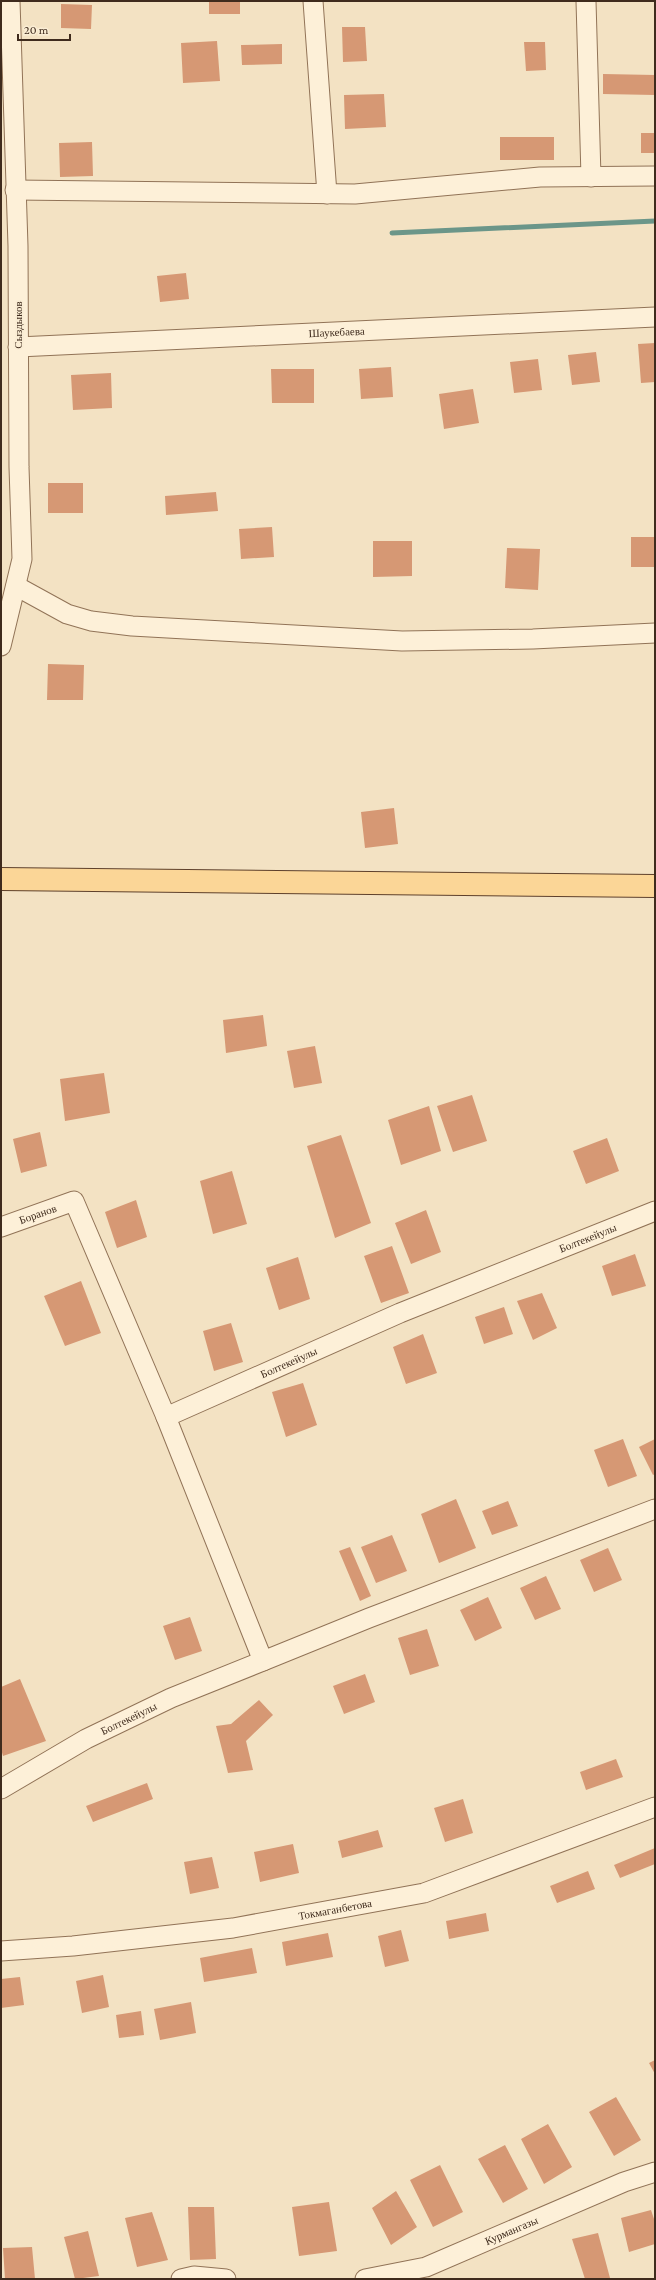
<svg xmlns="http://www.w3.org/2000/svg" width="656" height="2280" viewBox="0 0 656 2280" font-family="'Crimson Pro',serif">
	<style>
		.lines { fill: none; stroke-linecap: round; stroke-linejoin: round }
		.stream { stroke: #6b9689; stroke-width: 5 }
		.building { fill: #d69874 }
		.minor-casing { stroke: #917357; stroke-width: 21 }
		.major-casing { stroke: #5e402b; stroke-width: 24 }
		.minor { stroke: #fdf0d8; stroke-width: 19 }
		.major { stroke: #fbd697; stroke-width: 22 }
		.labels { text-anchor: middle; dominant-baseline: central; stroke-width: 3.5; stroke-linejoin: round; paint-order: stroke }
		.street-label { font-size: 11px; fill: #3f2b1d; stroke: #faedd4 }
	</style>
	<rect width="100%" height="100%" fill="#f3e2c3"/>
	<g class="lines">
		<path class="stream" d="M392,233L655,221"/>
	</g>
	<path class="building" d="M209,1H240V14H209Z
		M61,4L92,5L91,29L61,28Z
		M342,27H365L367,61L343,62Z
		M217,41L220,81L183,83L181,43Z
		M524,42H545L546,70L526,71Z
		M282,44V64L242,65L241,45Z
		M603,74L655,75V95L603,94Z
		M384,94L386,127L345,129L344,95Z
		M641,133H655V153H641Z
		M500,137H554V160H500Z
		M92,142L93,176L60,177L59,143Z
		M186,273L189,299L160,302L157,276Z
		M655,343V382L641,383L638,344Z
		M596,352L600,382L572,385L568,355Z
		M538,359L542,390L514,393L510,362Z
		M391,367L393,397L361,399L359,369Z
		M271,369H314V403H272Z
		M111,373L112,408L73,410L71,375Z
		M473,389L479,423L444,429L439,394Z
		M48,483H83V513H48Z
		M216,492L218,511L166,515L165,496Z
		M272,527L274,557L241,559L239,529Z
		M631,537H655V567H631Z
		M373,541H412V576L373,577Z
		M507,548L540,549L538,590L505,588Z
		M48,664L84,665L83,700H47Z
		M394,808L398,844L365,848L361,812Z
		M263,1015L267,1046L226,1053L223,1020Z
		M315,1046L322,1083L294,1088L287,1051Z
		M104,1073L110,1113L65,1121L60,1079Z
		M472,1095L487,1141L453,1152L437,1106Z
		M429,1106L441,1151L401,1165L388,1120Z
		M40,1132L47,1166L21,1173L13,1139Z
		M341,1135L371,1223L335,1238L307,1146Z
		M607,1138L619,1171L586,1184L573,1151Z
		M232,1171L247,1224L213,1234L200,1181Z
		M136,1200L147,1237L117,1248L105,1212Z
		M426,1210L441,1252L411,1264L395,1223Z
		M392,1246L409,1293L381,1303L364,1256Z
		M635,1254L646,1286L612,1296L602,1266Z
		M298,1257L310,1299L279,1310L266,1268Z
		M81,1281L101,1333L65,1346L44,1296Z
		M542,1293L557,1328L533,1340L517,1301Z
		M504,1307L513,1334L484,1344L475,1317Z
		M231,1323L243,1362L214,1371L203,1331Z
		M423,1334L437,1373L406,1384L393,1347Z
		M303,1383L317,1425L286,1437L272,1392Z
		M623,1439L637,1476L608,1487L594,1450Z
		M655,1439V1474L653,1475L639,1447Z
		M456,1499L476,1548L439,1563L421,1514Z
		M508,1501L518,1526L492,1535L482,1511Z
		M392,1535L407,1571L376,1583L361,1547Z
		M350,1547L371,1596L360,1601L339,1551Z
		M608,1548L622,1580L594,1592L580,1560Z
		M546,1576L561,1609L535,1620L520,1588Z
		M488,1597L502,1628L475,1641L460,1610Z
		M190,1617L202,1651L175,1660L163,1626Z
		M427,1629L439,1666L410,1675L398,1638Z
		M365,1674L375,1702L344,1714L333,1686Z
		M20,1679L46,1741L3,1756L1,1749V1687Z
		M259,1700L273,1715L246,1741L253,1770L228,1773L216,1726L231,1724Z
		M616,1759L623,1777L586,1790L580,1772Z
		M147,1783L153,1799L93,1822L86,1806Z
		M463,1799L473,1833L445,1842L434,1808Z
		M378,1830L383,1847L342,1858L338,1841Z
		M293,1844L299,1873L260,1882L254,1852Z
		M655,1848V1864L620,1878L614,1865Z
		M212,1857L219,1888L190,1894L184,1862Z
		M588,1871L595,1889L557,1903L550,1886Z
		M486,1913L489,1931L449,1939L446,1921Z
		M401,1930L409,1961L385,1967L378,1936Z
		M328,1933L333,1957L286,1966L282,1942Z
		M252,1948L257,1973L204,1982L200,1958Z
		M103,1975L109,2007L82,2013L76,1981Z
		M20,1977L24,2005L1,2008V1979Z
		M191,2002L196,2033L160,2040L154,2009Z
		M141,2011L144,2035L119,2038L116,2015Z
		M655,2060V2074L649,2063Z
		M616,2097L641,2140L614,2156L589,2112Z
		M548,2124L572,2167L544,2184L521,2139Z
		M505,2145L528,2189L503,2203L478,2159Z
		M440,2165L463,2212L433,2227L410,2180Z
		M396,2191L417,2227L391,2245L372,2208Z
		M329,2202L337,2251L299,2256L292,2207Z
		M188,2207H214L216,2259L190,2260Z
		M651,2210L655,2222V2244L629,2252L621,2218Z
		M152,2212L168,2260L137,2267L125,2218Z
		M88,2231L99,2276L75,2279L64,2237Z
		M598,2233L610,2278L585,2279L572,2239Z
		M32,2247L35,2279H5L3,2248Z"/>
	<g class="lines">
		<g class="minor-casing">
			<g id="minor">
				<path d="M313,1L327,194"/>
				<path d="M586,1L591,177"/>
				<path d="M15,190L355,194L540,177L655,176"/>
				<path id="s1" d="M18,347L655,317"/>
				<path d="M16,586L67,614L91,621L132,626L402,641L533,639L655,633"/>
				<path d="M1,646L22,559L19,467L18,246L10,1"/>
				<path id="s2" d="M1,1227L74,1201L166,1417"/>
				<path d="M263,1661L369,1618L655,1509"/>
				<path id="s3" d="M1,1789L86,1739L171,1698L263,1661L166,1417L400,1313L655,1211"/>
				<path id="s4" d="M1,1951L73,1946L233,1928L424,1893L655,1807"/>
				<path d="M181,2279L194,2276L226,2279"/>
				<path id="s5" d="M365,2279L426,2267L624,2182L655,2172"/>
			</g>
		</g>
		<g class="major-casing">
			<path id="major" d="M1,879L655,886"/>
		</g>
		<use href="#minor" class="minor"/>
		<use href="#major" class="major"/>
	</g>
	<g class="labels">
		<g class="street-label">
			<text transform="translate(18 325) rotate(-90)">Сыздыков</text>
			<text stroke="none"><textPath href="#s1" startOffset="319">Шаукебаева</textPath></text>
			<text stroke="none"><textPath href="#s2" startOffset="39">Боранов</textPath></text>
			<text stroke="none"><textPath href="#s3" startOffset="1013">Болтекейулы</textPath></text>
			<text stroke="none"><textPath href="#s3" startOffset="689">Болтекейулы</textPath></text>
			<text stroke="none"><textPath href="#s3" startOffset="146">Болтекейулы</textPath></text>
			<text stroke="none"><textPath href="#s4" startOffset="337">Токмаганбетова</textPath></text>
			<text stroke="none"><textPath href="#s5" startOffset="155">Курмангазы</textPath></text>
		</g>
	</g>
	<rect width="656" height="2280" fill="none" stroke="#3f2b1d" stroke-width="4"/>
	<path d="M18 34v6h52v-6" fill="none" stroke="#3f2b1d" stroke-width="2"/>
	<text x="24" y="34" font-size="12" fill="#3f2b1d" stroke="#faedd4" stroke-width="3" paint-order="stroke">20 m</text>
</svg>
